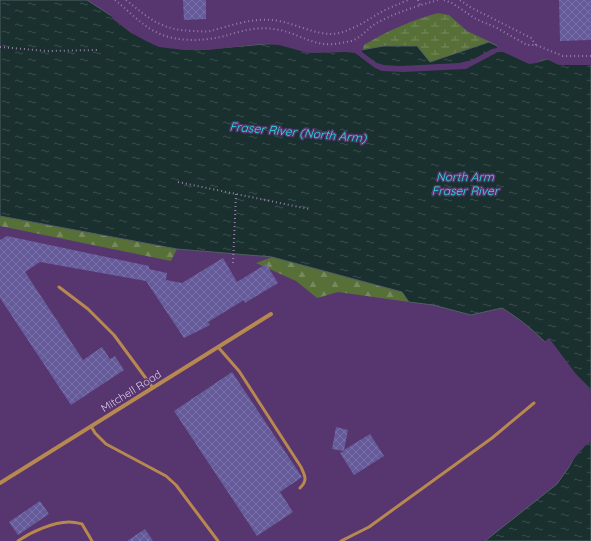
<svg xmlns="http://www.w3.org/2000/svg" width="591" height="541" viewBox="0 0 591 541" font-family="Quicksand,sans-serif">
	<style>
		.forest { fill: url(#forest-firs) }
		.wetland { fill: url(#wetland-marsh) }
		.water { fill: url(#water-ripples); stroke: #535e66 }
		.pier { fill: #57356e }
		.building { fill: url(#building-cross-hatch) }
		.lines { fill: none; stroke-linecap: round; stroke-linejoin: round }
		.path { stroke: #987eab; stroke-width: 2; stroke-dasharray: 1 3; stroke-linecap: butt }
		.lane { stroke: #b78850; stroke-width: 3 }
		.street { stroke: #b78850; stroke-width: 4 }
		.labels { text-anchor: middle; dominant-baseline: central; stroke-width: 3; stroke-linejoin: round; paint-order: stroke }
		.street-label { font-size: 11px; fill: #dbc9ea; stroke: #57356e }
		.water-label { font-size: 12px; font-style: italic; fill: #1fe6dd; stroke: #57356e }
	</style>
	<defs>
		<pattern id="forest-firs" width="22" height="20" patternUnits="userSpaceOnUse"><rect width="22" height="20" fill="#567037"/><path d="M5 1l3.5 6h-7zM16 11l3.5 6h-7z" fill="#76895e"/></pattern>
		<pattern id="wetland-marsh" width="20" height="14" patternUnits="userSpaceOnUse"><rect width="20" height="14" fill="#567037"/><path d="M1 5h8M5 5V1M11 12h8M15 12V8" fill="none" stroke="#76895e"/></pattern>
		<pattern id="water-ripples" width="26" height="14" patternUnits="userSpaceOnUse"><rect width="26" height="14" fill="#19302e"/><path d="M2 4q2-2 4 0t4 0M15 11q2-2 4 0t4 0" fill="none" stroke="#3a4d4c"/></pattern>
		<pattern id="building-cross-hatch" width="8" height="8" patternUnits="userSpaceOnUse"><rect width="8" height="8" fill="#655b9b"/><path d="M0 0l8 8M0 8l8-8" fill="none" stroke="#7a71a9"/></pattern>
	</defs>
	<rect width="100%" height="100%" fill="#57356e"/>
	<path class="forest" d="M0,216L177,249L171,261L0,226Z
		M272,257L403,292L409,302L338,292L317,298L296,281L256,263Z"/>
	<path class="wetland" d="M438,13L449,15L467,31L497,45V48L424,65L362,52L364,45C387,31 412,20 438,13Z"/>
	<path class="water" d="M0,0H87L155,44L196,50L277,43L312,52L355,51L384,46H417L430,62L489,42L533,63L555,57L591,59V406C571,366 540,331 502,308L471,315L433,305L409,302L402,292L272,257L177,249L0,216Z
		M591,434V541H485L557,484L569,467L582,443Z"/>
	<path class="pier" d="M102,8L156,42L196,48L277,41L312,50L355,49L363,47L362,52L377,63L384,65L400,66L459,63L472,60L492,49L497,48V45L488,40H489L533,61L537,60L540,62L529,64L503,52H498L466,69L403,72L382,71L375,68L355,53L346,52L308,53L279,45L259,44L209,50H184L159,47L148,42L131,33L114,20L110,14Z
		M555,55L591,57V65H559L544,58Z
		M549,338L576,374L589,387L591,393V408L589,407L579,387L556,355L546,346L545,341Z
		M591,432V442L585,446L565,469L581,441Z"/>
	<path class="building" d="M183,0H206V19L184,20Z
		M559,0H591V40L560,41Z
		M7,236L149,266V269L167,273L166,280L182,283L223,258L237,282L266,264L278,283L245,303L244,300L208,322L210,325L184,338L146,281L40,262L25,272L83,360L102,347L110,359L115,356L124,370L71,405L0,298V240Z
		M232,372L302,477L280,492L293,512L257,536L174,411Z
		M336,427L348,430L344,450L370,434L384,456L354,475L340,453L344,451L332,449Z
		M40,501L49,514L18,535L9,522Z
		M145,529L153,541H127Z"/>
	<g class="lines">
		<path class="path" d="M115,0C129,11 142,26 158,33C177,42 201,41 221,37C239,32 255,26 274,29C292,31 307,42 324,44C332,45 342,43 351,41C361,38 367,29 375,24C394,13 417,6 438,0
			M126,0C150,19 161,30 193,31C199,31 205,32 211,31C228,26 253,18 271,20C293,21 318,38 339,33C355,29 369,19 383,11C391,7 399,4 408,0
			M418,0L420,5
			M444,0L452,3L476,19L495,27L527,45H536L563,56H591
			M460,0L470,7L531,38L536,45
			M0,47L47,51L99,50
			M178,182L309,209
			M233,263L236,194"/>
		<path class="lane" d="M59,287L88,309L114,335L153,388
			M218,347L239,371L301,467C305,476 308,480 300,488
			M91,426L95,433L106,444L166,476L176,485L218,541
			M18,541C31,532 53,522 69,522C73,522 78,523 82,524L92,541
			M341,541L369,527L492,438L534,403"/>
		<path class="street" d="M0,483L271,314"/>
	</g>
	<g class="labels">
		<g class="street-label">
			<text transform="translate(131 391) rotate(-32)">Mitchell Road</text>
		</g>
		<g class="water-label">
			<text transform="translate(298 132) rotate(5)">Fraser River (North Arm)</text>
			<text x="465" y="176">North Arm<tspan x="465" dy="14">Fraser River</tspan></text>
		</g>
	</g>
</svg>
